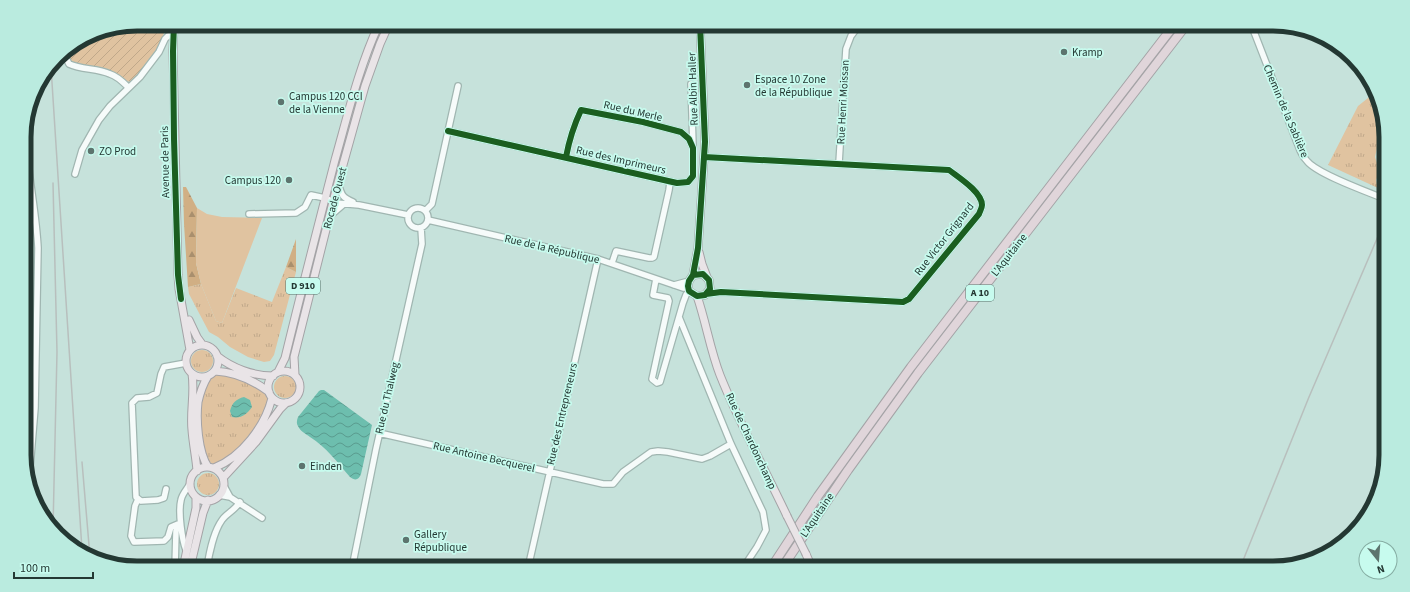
<svg xmlns="http://www.w3.org/2000/svg" width="1410" height="592" viewBox="0 0 1410 592" font-family="'Source Sans 3',sans-serif">
	<style>
		.grass { fill: url(#grass-tufts) }
		.forest { fill: url(#forest-firs) }
		.garden { fill: url(#garden-furrows) }
		.pitch { fill: #e0c3a0 }
		.water { fill: url(#water-waves) }
		.lines { fill: none; stroke-linecap: round; stroke-linejoin: round }
		.minor-casing { stroke: #a0b6b1; stroke-width: 8 }
		.major-casing { stroke: #a4a3a6; stroke-width: 9 }
		.highway-casing { stroke: #a4a3a6; stroke-width: 10 }
		.minor { stroke: #f6fbfa; stroke-width: 5.5 }
		.major { stroke: #e9e4e7; stroke-width: 7 }
		.highway { stroke: #e0d5da; stroke-width: 8 }
		.rail { stroke: #b8bfbd; stroke-width: 1.5 }
		.major-bridge-casing { stroke: #a4a3a6; stroke-width: 9; stroke-linecap: butt }
		.major-bridge { stroke: #e9e4e7; stroke-width: 7 }
		.cycleway-casing { stroke: #c7fbee; stroke-width: 8 }
		.cycleway { stroke: #1b5e20; stroke-width: 6 }
		.poi-dot { fill: #5d746e; stroke: #c7fbee; stroke-width: 1.5 }
		.labels { text-anchor: middle; dominant-baseline: central; stroke-width: 3.5; stroke-linejoin: round; paint-order: stroke }
		.shield { fill: #c7fbee; stroke: #55726b; stroke-width: 1 }
		.shield-label { font-size: 10px; font-weight: bold; fill: #243833 }
		.poi-label { font-size: 11px; fill: #243833; stroke: #c7fbee; text-anchor: start }
		.street-label { font-size: 11px; fill: #243833; stroke: #c7fbee }
		.rim { fill: none; stroke: #243833; stroke-width: 5 }
	</style>
	<defs>
		<pattern id="grass-tufts" width="24" height="20" patternUnits="userSpaceOnUse"><rect width="24" height="20" fill="#e0c3a0"/><path d="M3 7l-1-3M5 7V3M7 7l1-3M15 17l-1-3M17 17v-4M19 17l1-3" fill="none" stroke="#c0a88a"/></pattern>
		<pattern id="forest-firs" width="22" height="20" patternUnits="userSpaceOnUse"><rect width="22" height="20" fill="#d1af84"/><path d="M5 1l3.5 6h-7zM16 11l3.5 6h-7z" fill="#a98f6d"/></pattern>
		<pattern id="garden-furrows" width="10" height="10" patternUnits="userSpaceOnUse"><rect width="10" height="10" fill="#e0c3a0"/><path d="M-1 1l2-2M0 10L10 0M9 11l2-2" fill="none" stroke="#c0a88a"/></pattern>
		<pattern id="water-waves" width="16" height="10" patternUnits="userSpaceOnUse"><rect width="16" height="10" fill="#6dbeae"/><path d="M0 5q4-4 8 0t8 0" fill="none" stroke="#599b8e"/></pattern>
	</defs>
	<rect width="100%" height="100%" fill="#c6e2db"/>
	<path class="grass" d="M1373,94L1383,121L1375,157L1380,172L1376,180L1378,188L1328,165L1358,106Z
		M286,267L296,272L274,355L270,361L264,362L248,357L230,347L218,337L209,332L189,294L188,287L201,284L216,321L222,323L236,288L272,302Z
		M191 361a11 11 0 1 1 22 0a11 11 0 1 1-22 0Z
		M220,374C231,377 257,383 265,392C267,395 268,400 267,404C264,419 231,463 215,464C200,465 200,413 201,403C202,393 207,385 211,377Z
		M274 387a11 11 0 1 1 22 0a11 11 0 1 1-22 0Z
		M197 484a11 11 0 1 1 22 0a11 11 0 1 1-22 0Z"/>
	<path class="forest" d="M183,187H186L197,208L196,263L201,284L188,287L184,224Z
		M296,239V272L286,267Z"/>
	<path class="garden" d="M137,24H166C165,40 144,74 130,82L124,80L111,71L74,64C69,60 67,56 67,49L94,33Z"/>
	<path class="pitch" d="M197,208L207,214L222,217L262,218L222,323L216,321L201,284L196,263Z"/>
	<path class="water" d="M24,204L29,231L28,239L25,241Z
		M321,390H324L372,425L361,474C359,480 355,481 350,477C338,463 326,447 310,437C306,434 300,431 298,426C296,423 297,420 298,417L319,391Z
		M244,397L250,400L252,407C247,414 241,419 232,417L230,411C232,403 236,399 244,397Z"/>
	<g class="lines">
		<g class="minor-casing">
			<path id="minor" d="M1251,24L1298,145C1300,151 1303,157 1307,161C1317,174 1368,192 1385,199
				M65,51L66,58L69,64C82,70 97,68 110,74C117,76 123,82 128,87
				M691,84L693,146
				M26,122C25,164 36,206 38,248L35,408L29,480
				M448,131L677,183L688,182L693,176V148L689,139L681,132L643,122L581,110C574,125 569,141 566,157
				M704,157L949,170C958,177 982,192 982,205C982,208 980,211 979,214L909,299L903,302L721,292L706,294
				M839,163L846,49L851,36L860,24
				M75,174L82,150L99,120L110,106L140,77L159,52L165,39L168,36L173,35
				M338,183C342,196 342,197 353,202
				M408 218a10 10 0 1 1 20 0a10 10 0 1 1-20 0Z
				M425,211L432,204L458,86
				M249,214L296,213L305,207L311,195L325,198L336,203L359,205L408,215
				M330,216L344,204
				M428,220L598,259L683,288H688
				M612,263L616,251L649,258H652L654,257L669,190L670,182
				M656,279L653,295L668,298L669,301L652,379L657,383L660,382L683,303L686,295L689,291
				M674,285L689,281
				M679,317L731,444L763,512L766,530L757,547L743,568
				M379,433L603,484H613L623,472L651,452L658,451L668,452L702,459L710,456L731,444
				M224,486L230,497
				M166,489L164,498L158,500L141,501L136,497L132,403L137,398L149,397L157,393L161,374L164,367L186,363
				M219,495L230,497L262,518
				M138,499L135,506L131,536L134,542L164,541L168,537L171,527L178,524
				M186,550C182,540 178,512 181,500C182,494 187,489 190,484
				M175,568L176,531L177,527L179,524
				M207,568C209,554 214,531 222,520C227,513 234,511 240,502
				M352,568L376,449L422,244L421,228
				M528,568L598,259"/>
		</g>
		<g class="major-casing">
			<path id="major" d="M174,24L173,51L178,275L179,289L190,350
				M699,252L702,264L707,277
				M693,275L703,274L709,280L710,289L705,295L697,296L689,291L688,286L689,281L693,275L698,248L705,142L700,24
				M697,296C706,322 710,349 720,375C739,423 765,469 787,516
				M189,320L197,337L202,344
				M186 361a16 16 0 1 1 32 0a16 16 0 1 1-32 0Z
				M217,356C232,368 253,376 273,376
				M268 387a16 16 0 1 1 32 0a16 16 0 1 1-32 0Z
				M215,371C235,372 253,380 269,392
				M278,372L285,358C301,292 318,226 335,160C348,114 359,67 379,24
				M192,374C195,392 190,411 192,430C193,444 196,457 197,471
				M295,375L294,357L336,190L365,86L380,44L389,24
				M208,467C198,452 196,420 198,402C200,393 203,384 208,376
				M190 484a17 17 0 1 1 34 0a17 17 0 1 1-34 0Z
				M214,468C242,457 265,426 272,398
				M223,478L256,442L280,409L286,403
				M806,554L812,568
				M183,568L196,508V497
				M190,568L203,513L208,500"/>
		</g>
		<g class="highway-casing">
			<path id="highway" d="M771,568L818,496L911,367L1175,24
				M782,568L848,470L918,373L1187,24"/>
		</g>
		<use href="#minor" class="minor"/>
		<use href="#major" class="major"/>
		<use href="#highway" class="highway"/>
		<path class="rail" d="M51,67L82,550
			M53,183L57,352L53,528
			M82,462L90,557
			M1240,568L1309,397L1385,220"/>
		<g class="major-bridge-casing">
			<path id="major-bridge" d="M787,516L806,554"/>
		</g>
		<use href="#major-bridge" class="major-bridge"/>
		<g class="cycleway-casing">
			<path id="cycleway" d="M174,24L173,51L174,139L178,275L181,299
				M448,131L677,183L688,182L693,176V148L689,139L681,132L643,122L581,110C574,125 569,141 566,157
				M704,157L949,170C958,177 982,192 982,205C982,208 980,211 979,214L909,299L903,302L721,292L706,294
				M693,275L703,274L709,280L710,289L705,295L697,296L689,291L688,286L689,281L693,275L698,248L705,142L700,24"/>
		</g>
		<use href="#cycleway" class="cycleway"/>
	</g>
	<g class="poi-dot">
		<circle cx="1064" cy="52" r="4"/>
		<circle cx="747" cy="85" r="4"/>
		<circle cx="281" cy="102" r="4"/>
		<circle cx="91" cy="151" r="4"/>
		<circle cx="289" cy="180" r="4"/>
		<circle cx="302" cy="466" r="4"/>
		<circle cx="406" cy="540" r="4"/>
	</g>
	<g class="labels">
		<g class="shield">
			<rect x="286" y="278" width="34" height="16" rx="3"/>
			<rect x="966" y="285" width="28" height="16" rx="3"/>
		</g>
		<g class="shield-label">
			<text x="303" y="286">D 910</text>
			<text x="980" y="293">A 10</text>
		</g>
		<g class="poi-label">
			<text x="1072" y="52">Kramp</text>
			<text x="755" y="79">Espace 10 Zone<tspan x="755" dy="13">de la République</tspan></text>
			<text x="289" y="96">Campus 120 CCI<tspan x="289" dy="13">de la Vienne</tspan></text>
			<text x="99" y="151">ZO Prod</text>
			<text x="281" y="180" text-anchor="end">Campus 120</text>
			<text x="310" y="466">Einden</text>
			<text x="414" y="534">Gallery<tspan x="414" dy="13">République</tspan></text>
		</g>
		<g class="street-label">
			<text transform="translate(693 89) rotate(-92)">Rue Albin Haller</text>
			<text transform="translate(843 102) rotate(-87)">Rue Henri Moissan</text>
			<text transform="translate(633 111) rotate(13)">Rue du Merle</text>
			<text transform="translate(1286 111) rotate(67)">Chemin de la Sablière</text>
			<text transform="translate(621 160) rotate(13)">Rue des Imprimeurs</text>
			<text transform="translate(165 162) rotate(-91)">Avenue de Paris</text>
			<text transform="translate(335 198) rotate(-75)">Rocade Ouest</text>
			<text transform="translate(944 239) rotate(-52)">Rue Victor Grignard</text>
			<text transform="translate(552 249) rotate(13)">Rue de la République</text>
			<text transform="translate(1009 255) rotate(-52)">L'Aquitaine</text>
			<text transform="translate(387 398) rotate(-77)">Rue du Thalweg</text>
			<text transform="translate(562 414) rotate(-77)">Rue des Entrepreneurs</text>
			<text transform="translate(751 441) rotate(65)">Rue de Chardonchamp</text>
			<text transform="translate(484 457) rotate(13)">Rue Antoine Becquerel</text>
			<text transform="translate(817 515) rotate(-56)">L'Aquitaine</text>
		</g>
	</g>
	<path d="M0 0H1410V592H0ZM137 31H1273A106 106 0 0 1 1379 137V455A106 106 0 0 1 1273 561H137A106 106 0 0 1 31 455V137A106 106 0 0 1 137 31Z" fill="#baebdf" fill-rule="evenodd"/>
	<path class="rim" d="M137 31H1273A106 106 0 0 1 1379 137V455A106 106 0 0 1 1273 561H137A106 106 0 0 1 31 455V137A106 106 0 0 1 137 31Z"/>
	<g transform="translate(1378 560) rotate(163)"><circle r="19" fill="#c7fbee" stroke="#86ada3"/>
	<path d="M0-3L7 15L0 10L-7 15Z" fill="#5d746e"/>
	<text y="-6" font-size="11" font-weight="bold" text-anchor="middle" fill="#243833">N</text>
	</g>
	<path d="M14 572v6h79v-6" fill="none" stroke="#243833" stroke-width="2"/>
	<text x="20" y="572" font-size="12" fill="#243833" stroke="#c7fbee" stroke-width="3" paint-order="stroke">100 m</text>
</svg>
